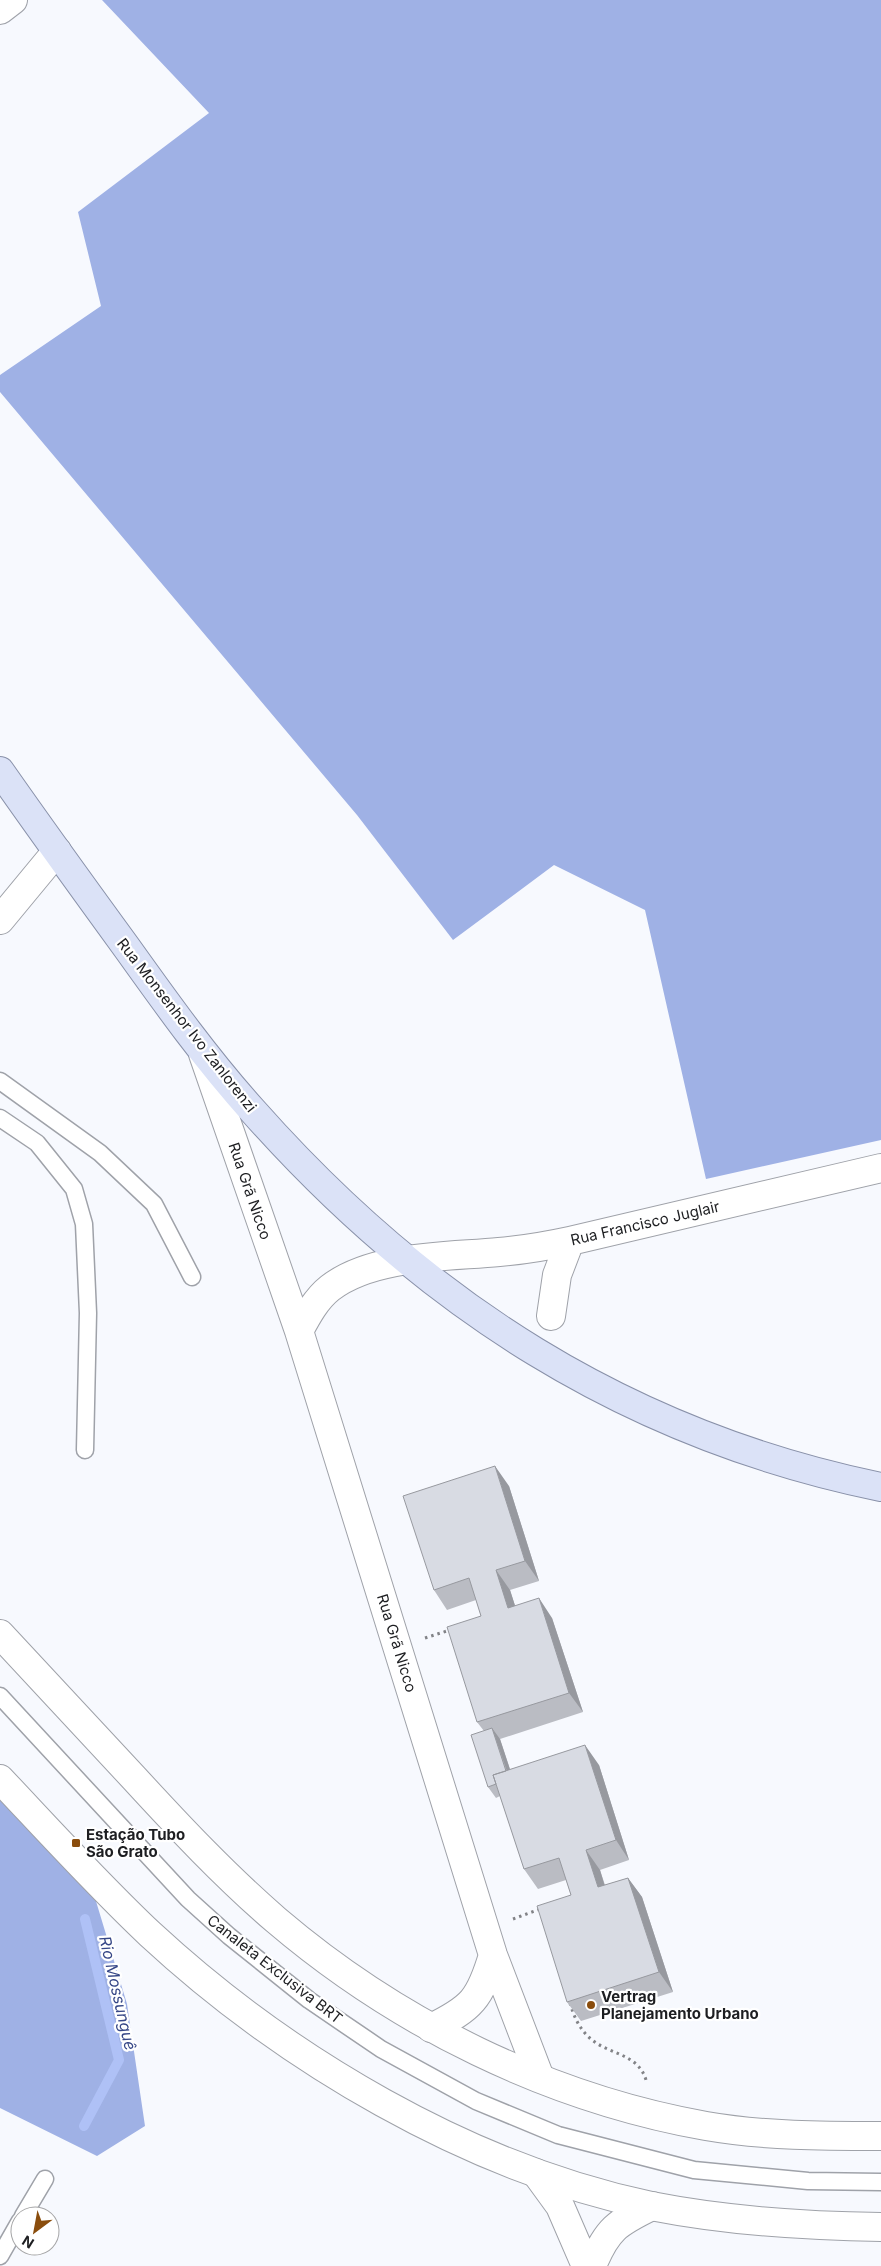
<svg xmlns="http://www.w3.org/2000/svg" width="881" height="2266" viewBox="0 0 881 2266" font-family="Inter,sans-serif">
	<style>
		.forest { fill: #9fb1e5 }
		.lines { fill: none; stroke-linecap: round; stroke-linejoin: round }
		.stream { stroke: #afc1f6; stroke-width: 10 }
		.service-casing { stroke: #9fa2a9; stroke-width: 19 }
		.minor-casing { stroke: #9fa2a9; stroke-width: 30 }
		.tertiary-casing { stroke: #9fa2a9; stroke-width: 30 }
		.primary-casing { stroke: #8991a9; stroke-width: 30 }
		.path { stroke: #828387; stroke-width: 3; stroke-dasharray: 2.5 4; stroke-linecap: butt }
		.service { stroke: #fff; stroke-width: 16 }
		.minor { stroke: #fff; stroke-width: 28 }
		.tertiary { stroke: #fff; stroke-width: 28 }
		.primary { stroke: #dbe2f7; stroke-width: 28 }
		.wall { fill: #babcc3 }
		.shaded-wall { fill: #97999f }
		.building { fill: #d8dbe3; stroke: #97999f }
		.poi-dot { fill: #8a4d0d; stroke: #fff; stroke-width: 2 }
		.labels { text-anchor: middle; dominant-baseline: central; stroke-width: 4.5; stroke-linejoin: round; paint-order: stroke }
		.street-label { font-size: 15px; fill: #1d1e21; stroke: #fff }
		.poi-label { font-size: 15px; font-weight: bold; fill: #1d1e21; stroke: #fff; text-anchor: start }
		.water-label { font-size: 16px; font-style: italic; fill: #364787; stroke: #fff }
	</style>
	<rect width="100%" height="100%" fill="#f7f9fe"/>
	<path class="forest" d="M102,0H881V1140L706,1179L645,910L554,865L453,940L357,815L0,392V375L101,306L78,212L209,113Z
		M0,1800L89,1878L127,2004L145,2126L97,2156L0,2108Z"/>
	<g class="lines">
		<path class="stream" d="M84,2126L119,2060L85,1919"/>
		<g class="service-casing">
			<path id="service" d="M0,1081L100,1153L154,1204L192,1277
				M0,1118L37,1143L74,1189L84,1224L88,1313L85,1450
				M0,1696L188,1899L229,1936L309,2000L381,2049L476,2101L558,2135L694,2170L808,2181L881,2182
				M23,2216L45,2179
				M0,2256L20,2221"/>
		</g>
		<g class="minor-casing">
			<path id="minor" d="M0,10L13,0
				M0,920L57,851
				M203,1054L299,1331L493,1955L540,2078
				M551,1316L557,1275L570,1241
				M299,1331C307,1316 316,1299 330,1288C373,1255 447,1257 499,1252C523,1250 547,1246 570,1241L881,1168
				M431,2028C472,2008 480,1999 493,1955
				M536,2173L560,2206L586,2266
				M592,2266C607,2229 617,2223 652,2206"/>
		</g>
		<g class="tertiary-casing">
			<path id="tertiary" d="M0,1634C45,1682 89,1730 134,1778C179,1827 225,1876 276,1920C398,2024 549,2098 706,2126C764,2136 823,2136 881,2136
				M0,1779C49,1831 98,1885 150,1934C285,2059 469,2168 651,2206C727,2221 804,2226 881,2227"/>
		</g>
		<g class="primary-casing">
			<path id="primary" d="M0,771C42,831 84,889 127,948C167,1004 207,1060 253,1111C424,1304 627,1435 881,1487"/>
		</g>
		<path class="path" d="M425,1638L450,1630
			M513,1919L540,1909
			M570,2003C574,2017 580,2030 591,2039C609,2055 638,2053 646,2080"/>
		<use href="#service" class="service"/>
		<use href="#minor" class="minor"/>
		<use href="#tertiary" class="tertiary"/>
		<use href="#primary" class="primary"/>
	</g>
	<path class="wall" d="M509,1486L539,1581L510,1590L515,1606L552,1618L583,1712L500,1739L510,1769L599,1765L629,1860L600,1870L605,1885L628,1878L642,1897L673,1992L581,2021L567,2002L571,1895L566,1880L538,1889L524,1869L500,1796L496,1798L488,1787L484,1731L477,1722L481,1616L476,1600L447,1610L434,1590Z"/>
	<path class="shaded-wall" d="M495,1466L509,1486L539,1581L525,1561Z
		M496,1570L510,1590L522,1627L508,1608Z
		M539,1598L552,1618L583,1712L569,1693Z
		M492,1728L500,1739L517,1791L510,1780Z
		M585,1745L599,1765L629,1860L616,1840Z
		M586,1850L600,1870L611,1907L598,1887Z
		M628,1878L642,1897L673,1992L659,1972Z"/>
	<path class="building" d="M495,1466L525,1561L496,1570L508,1608L539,1598L569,1693L477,1722L447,1627L481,1616L469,1578L434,1590L403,1496Z
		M492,1728L506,1771L493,1775L496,1784L488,1787L471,1735Z
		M585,1745L616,1840L586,1850L598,1887L628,1878L659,1972L567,2002L537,1906L571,1895L559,1858L524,1869L493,1775Z"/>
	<g class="poi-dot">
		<rect x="71" y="1838" width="10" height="10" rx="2.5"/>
		<circle cx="591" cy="2005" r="5"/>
	</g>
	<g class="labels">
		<g class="street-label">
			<text transform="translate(187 1025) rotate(52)">Rua Monsenhor Ivo Zanlorenzi</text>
			<text transform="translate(250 1191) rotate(71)">Rua Grã Nicco</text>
			<text transform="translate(645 1223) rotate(-13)">Rua Francisco Juglair</text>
			<text transform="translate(397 1643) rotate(73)">Rua Grã Nicco</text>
			<text transform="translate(275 1969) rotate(38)">Canaleta Exclusiva BRT</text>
		</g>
		<g class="poi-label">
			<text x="86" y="1834">Estação Tubo<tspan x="86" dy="17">São Grato</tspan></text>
			<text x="601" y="1996">Vertrag<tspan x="601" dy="17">Planejamento Urbano</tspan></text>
		</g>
		<g class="water-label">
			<text transform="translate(118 1993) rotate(77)">Rio Mossunguê</text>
		</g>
	</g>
	<g transform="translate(35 2231) rotate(212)"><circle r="24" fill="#ffffff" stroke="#a5a5a6"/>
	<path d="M0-4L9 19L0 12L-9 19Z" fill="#8a4d0d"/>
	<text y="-8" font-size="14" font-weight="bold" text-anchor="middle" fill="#1d1e21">N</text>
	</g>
</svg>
